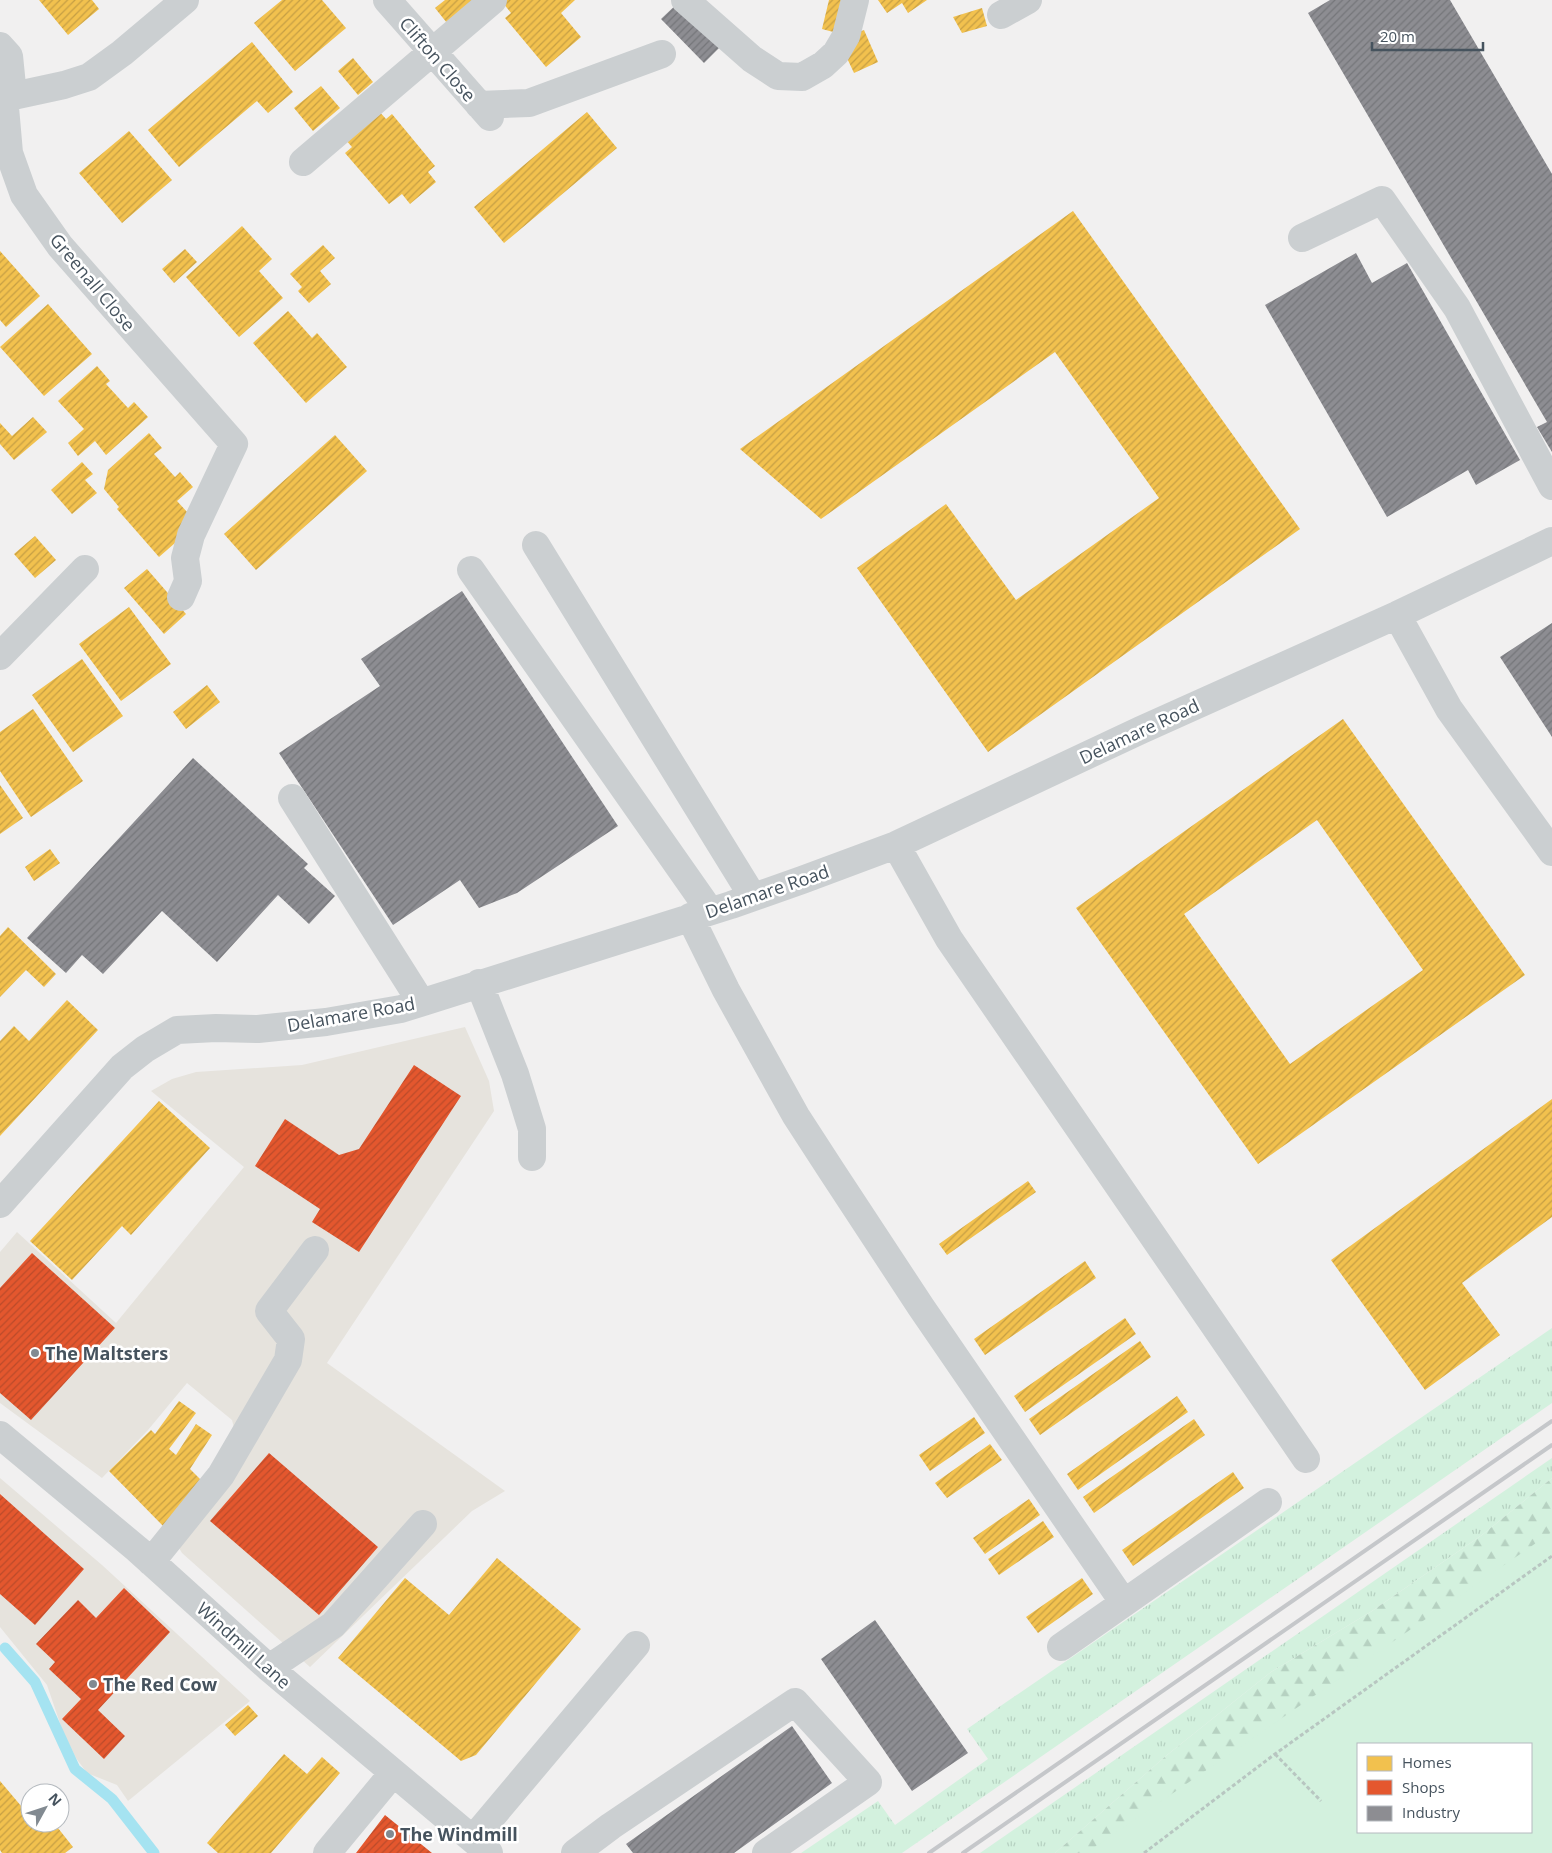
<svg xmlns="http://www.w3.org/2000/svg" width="1552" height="1853" viewBox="0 0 1552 1853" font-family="'Open Sans',sans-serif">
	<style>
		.commercial { fill: #e6e3dd }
		.grass { fill: url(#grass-tufts) }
		.forest { fill: url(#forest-firs) }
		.park { fill: #d3f1de; fill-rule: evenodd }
		.homes { fill: url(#homes-hatch); fill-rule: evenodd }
		.shops { fill: url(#shops-hatch) }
		.industry { fill: url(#industry-hatch) }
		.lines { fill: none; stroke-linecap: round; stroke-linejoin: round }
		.stream { stroke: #a5e3f1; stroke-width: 11 }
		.path { stroke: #b8c6c1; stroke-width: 3; stroke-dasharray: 4 2.5; stroke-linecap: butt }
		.minor { stroke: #cbcfd1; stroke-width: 28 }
		.rail { stroke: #c5c7ca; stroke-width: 4 }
		.poi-dot { fill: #828a91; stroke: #fff; stroke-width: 2 }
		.labels { text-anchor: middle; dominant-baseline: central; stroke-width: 5; stroke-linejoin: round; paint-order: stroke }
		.street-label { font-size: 18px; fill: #46535e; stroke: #fff }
		.poi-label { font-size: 18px; font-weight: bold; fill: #46535e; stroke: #fff; text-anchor: start }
	</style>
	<defs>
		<pattern id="grass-tufts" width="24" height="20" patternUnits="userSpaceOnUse" patternTransform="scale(1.25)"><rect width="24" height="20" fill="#d3f1de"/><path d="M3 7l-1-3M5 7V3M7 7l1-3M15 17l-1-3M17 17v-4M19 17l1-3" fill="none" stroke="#b6d1c1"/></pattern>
		<pattern id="forest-firs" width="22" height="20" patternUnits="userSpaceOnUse" patternTransform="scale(1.25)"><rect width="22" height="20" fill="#d3f1de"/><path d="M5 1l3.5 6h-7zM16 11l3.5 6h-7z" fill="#b6d1c1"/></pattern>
		<pattern id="homes-hatch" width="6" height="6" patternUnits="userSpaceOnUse" patternTransform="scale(1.25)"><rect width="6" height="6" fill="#f2c14e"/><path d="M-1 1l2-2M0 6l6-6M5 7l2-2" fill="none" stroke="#c69f44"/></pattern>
		<pattern id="shops-hatch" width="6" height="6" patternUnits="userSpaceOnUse" patternTransform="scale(1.25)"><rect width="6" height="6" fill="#e4572e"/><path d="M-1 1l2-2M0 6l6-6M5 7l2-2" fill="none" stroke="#bb4b2a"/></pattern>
		<pattern id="industry-hatch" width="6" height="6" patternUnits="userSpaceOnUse" patternTransform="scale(1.25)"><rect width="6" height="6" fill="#8d8d92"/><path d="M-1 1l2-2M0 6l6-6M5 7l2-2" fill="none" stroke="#75767a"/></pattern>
	</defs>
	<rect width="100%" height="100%" fill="#f1f0f0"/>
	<path class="commercial" d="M465,1027L489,1081L494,1111L327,1363L505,1491L472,1511L310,1667L182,1553L167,1528L236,1436L232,1420L187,1383L148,1430L102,1478L0,1403V1252L17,1232L116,1323L244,1167L151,1091L172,1079L196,1072L302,1065Z
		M0,1478L102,1565L250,1701L128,1801L117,1785L87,1773L76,1758L63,1732L47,1685L0,1627Z"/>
	<path class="grass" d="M1552,1328V1403L902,1853H801L878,1801L895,1825L988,1759L967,1729Z
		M1552,1458V1478L1482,1535L1372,1611L1271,1672L1167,1755L1055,1853H980Z"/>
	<path class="forest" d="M1552,1478V1684L1358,1744L1253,1853H1055L1167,1755L1271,1672L1372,1611L1482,1535Z"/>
	<path class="park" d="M1552,1532V1853H1086ZM1358,1744H1531V1832H1358Z"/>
	<path class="homes" d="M39,0H92L99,9L68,35Z
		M282,0H322L346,28L295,71L254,23Z
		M445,0H475L447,23L435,8Z
		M506,0H575L561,13L581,37L546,67L505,18L511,13L503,3Z
		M829,0H842L841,34L822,29Z
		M878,0H927L908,13L902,3L887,13Z
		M982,8L987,26L962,33L953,17Z
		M864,30L878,62L854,73L846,56L857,33Z
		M252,42L293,92L268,113L257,101L179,167L148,130Z
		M353,58L373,82L358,95L338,71Z
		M321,86L340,108L313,131L294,108Z
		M378,110L386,119L392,114L435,166L428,172L436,182L410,204L402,194L389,204L345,153L352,147L344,138Z
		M587,112L617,148L504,243L474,207Z
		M129,131L172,180L122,223L79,173Z
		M1073,211L1300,529L988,752L857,568L946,504L1016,600L1159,498L1055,352L821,519L740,449Z
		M242,226L272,259L259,271L283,298L239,337L186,277Z
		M323,245L335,258L320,271L331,284L309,303L298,291L302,287L290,274Z
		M185,249L197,262L174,283L162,269Z
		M0,251L40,296L6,327L0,320Z
		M48,304L92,354L44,396L0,347Z
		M288,311L312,338L317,333L347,367L306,403L253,343Z
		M97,366L110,381L106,384L128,408L134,402L148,417L106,455L95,441L78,456L68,443L84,429L58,401Z
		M33,417L47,432L14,460L0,444V423L12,436Z
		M149,433L162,448L154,454L175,477L180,472L193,487L177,501L188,513L175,543L159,557L117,509L119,507L104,489L108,470Z
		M335,435L367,471L256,570L224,534Z
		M82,462L93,474L85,480L97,493L72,514L51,490Z
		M35,536L56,560L35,578L14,554Z
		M147,569L186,614L164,634L124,588Z
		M129,607L171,664L121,701L79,644Z
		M82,659L123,716L73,752L32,695Z
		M207,685L220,702L186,729L173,712Z
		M33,709L83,781L31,817L0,771V732Z
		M1343,719L1525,975L1258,1164L1076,908ZM1317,820L1423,970L1290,1064L1184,914Z
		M0,785L23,818L0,834Z
		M50,849L60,863L34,881L25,867Z
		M8,927L56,974L44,987L26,970L0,997V936Z
		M67,1000L98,1030L0,1136V1041L14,1026L29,1041Z
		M1552,1099V1217L1462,1283L1500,1335L1425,1390L1331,1260Z
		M159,1101L210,1148L131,1235L122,1226L72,1280L30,1241Z
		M1028,1181L1036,1192L947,1255L939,1244Z
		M1085,1261L1096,1278L985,1355L974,1339Z
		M1125,1318L1136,1334L1025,1412L1014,1396Z
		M1140,1341L1151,1357L1040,1435L1029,1419Z
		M1177,1396L1188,1412L1078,1490L1067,1474Z
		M179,1401L196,1413L169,1449L176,1455L196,1424L212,1435L190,1469L208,1487L166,1529L109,1471L151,1430L155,1434Z
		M974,1417L985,1433L930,1471L919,1455Z
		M1194,1419L1205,1435L1094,1513L1083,1497Z
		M990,1444L1002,1460L947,1498L935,1483Z
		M1233,1472L1244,1488L1133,1566L1122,1550Z
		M1029,1499L1040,1515L985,1554L973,1538Z
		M1043,1521L1054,1537L999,1575L988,1559Z
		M497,1558L581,1629L476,1755L461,1761L338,1658L405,1578L449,1615Z
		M1082,1578L1093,1594L1038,1633L1026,1617Z
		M248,1705L258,1716L235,1736L225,1725Z
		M284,1754L307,1774L322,1757L340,1773L271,1853H218L207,1843Z
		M0,1781L27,1813L30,1811V1823H54L73,1847L65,1853H2L0,1850Z"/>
	<path class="shops" d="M414,1065L461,1096L359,1252L312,1222L320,1209L255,1166L285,1119L339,1155L359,1149Z
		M32,1253L115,1328L31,1420L0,1393V1288Z
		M269,1453L378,1547L319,1615L210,1521Z
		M0,1494L84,1569L35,1625L0,1594Z
		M124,1588L170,1632L98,1710L125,1736L104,1759L62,1719L81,1699L49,1669L55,1662L36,1644L78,1600L96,1618Z
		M385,1815L432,1853H356Z"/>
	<path class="industry" d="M681,0L724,43L704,63L661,19Z
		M1330,0H1450L1552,174V452L1537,427L1547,422L1308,13Z
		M1356,253L1372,283L1407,263L1520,460L1476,485L1468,470L1387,517L1265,305Z
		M462,591L618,826L517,893L479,908L460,880L393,925L279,753L380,686L361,659Z
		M1552,623V737L1500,657Z
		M193,758L308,864L304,868L335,896L309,924L278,895L217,962L162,911L103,974L82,955L66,973L27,938Z
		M875,1620L968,1753L912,1791L821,1659Z
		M792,1726L832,1783L734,1853H633L626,1844Z"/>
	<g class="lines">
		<path class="stream" d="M5,1648L35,1682L75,1769L112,1799L154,1853"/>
		<path class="path" d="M1275,1754L1321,1801
			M1144,1853L1275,1754L1552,1556"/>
		<path class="minor" d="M387,0L490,117
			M685,0L752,59L778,76L802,77L823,65L836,53L846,36L855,0
			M1001,15L1028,0
			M0,46L9,56L13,96
			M0,96H13L64,85L89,77L122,53L185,0
			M4,96L9,153L24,195L60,246L234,444L191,535L185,558L188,581L181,597
			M479,105L529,103L662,54
			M303,162L493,0
			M1302,238L1382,200L1457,308L1552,486
			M536,545L753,897
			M471,570L710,911
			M1397,615L1449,709L1552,852
			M0,656L85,569
			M292,798L421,1002
			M896,845L949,939L1306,1459
			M690,917L726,990L796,1116L831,1170L921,1307L1124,1603
			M479,983L515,1074L532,1129V1157
			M0,1204L122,1067L145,1049L177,1030L216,1028L258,1029L326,1022L401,1009L731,905L802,880L896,845L1141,730L1397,615L1552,541
			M0,1435L137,1549L269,1668L489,1853
			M151,1562L221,1475L288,1360L291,1339L269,1311L315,1250
			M1061,1647L1268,1502
			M269,1668L333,1625L423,1524
			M473,1839L636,1645
			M327,1853L393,1773
			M575,1853L611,1826L795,1702L868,1782L766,1853"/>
		<path class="rail" d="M929,1853L1552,1421
			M963,1853L1552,1445"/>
	</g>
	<g class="poi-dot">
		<circle cx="35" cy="1353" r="5"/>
		<circle cx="93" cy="1684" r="5"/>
		<circle cx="390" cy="1834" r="5"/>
	</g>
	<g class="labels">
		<g class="street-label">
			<text transform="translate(438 59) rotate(49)">Clifton Close</text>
			<text transform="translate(93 282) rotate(50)">Greenall Close</text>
			<text transform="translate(1139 731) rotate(-25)">Delamare Road</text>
			<text transform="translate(767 891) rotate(-19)">Delamare Road</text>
			<text transform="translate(351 1014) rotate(-10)">Delamare Road</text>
			<text transform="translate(244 1645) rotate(42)">Windmill Lane</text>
		</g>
		<g class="poi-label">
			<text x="45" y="1353">The Maltsters</text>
			<text x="103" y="1684">The Red Cow</text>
			<text x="400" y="1834">The Windmill</text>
		</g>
	</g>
	<rect x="1357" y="1743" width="175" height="90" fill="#ffffff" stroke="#b5babf"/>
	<rect x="1367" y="1756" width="25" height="15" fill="#f2c14e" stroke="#b5babf"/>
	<text x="1402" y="1768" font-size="15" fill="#46535e">Homes</text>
	<rect x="1367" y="1780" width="25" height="15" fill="#e4572e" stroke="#b5babf"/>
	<text x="1402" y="1793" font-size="15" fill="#46535e">Shops</text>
	<rect x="1367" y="1806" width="25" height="15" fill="#8d8d92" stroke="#b5babf"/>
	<text x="1402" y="1818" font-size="15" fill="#46535e">Industry</text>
	<g transform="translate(45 1808) rotate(50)"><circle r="24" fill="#ffffff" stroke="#b5babf"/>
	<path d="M0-4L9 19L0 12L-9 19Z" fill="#828a91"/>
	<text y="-8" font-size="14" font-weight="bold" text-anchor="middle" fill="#46535e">N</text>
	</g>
	<path d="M1372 42v8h111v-8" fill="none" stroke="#46535e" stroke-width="2.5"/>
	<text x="1380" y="42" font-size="15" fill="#46535e" stroke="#ffffff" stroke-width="4" paint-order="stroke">20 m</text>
</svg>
